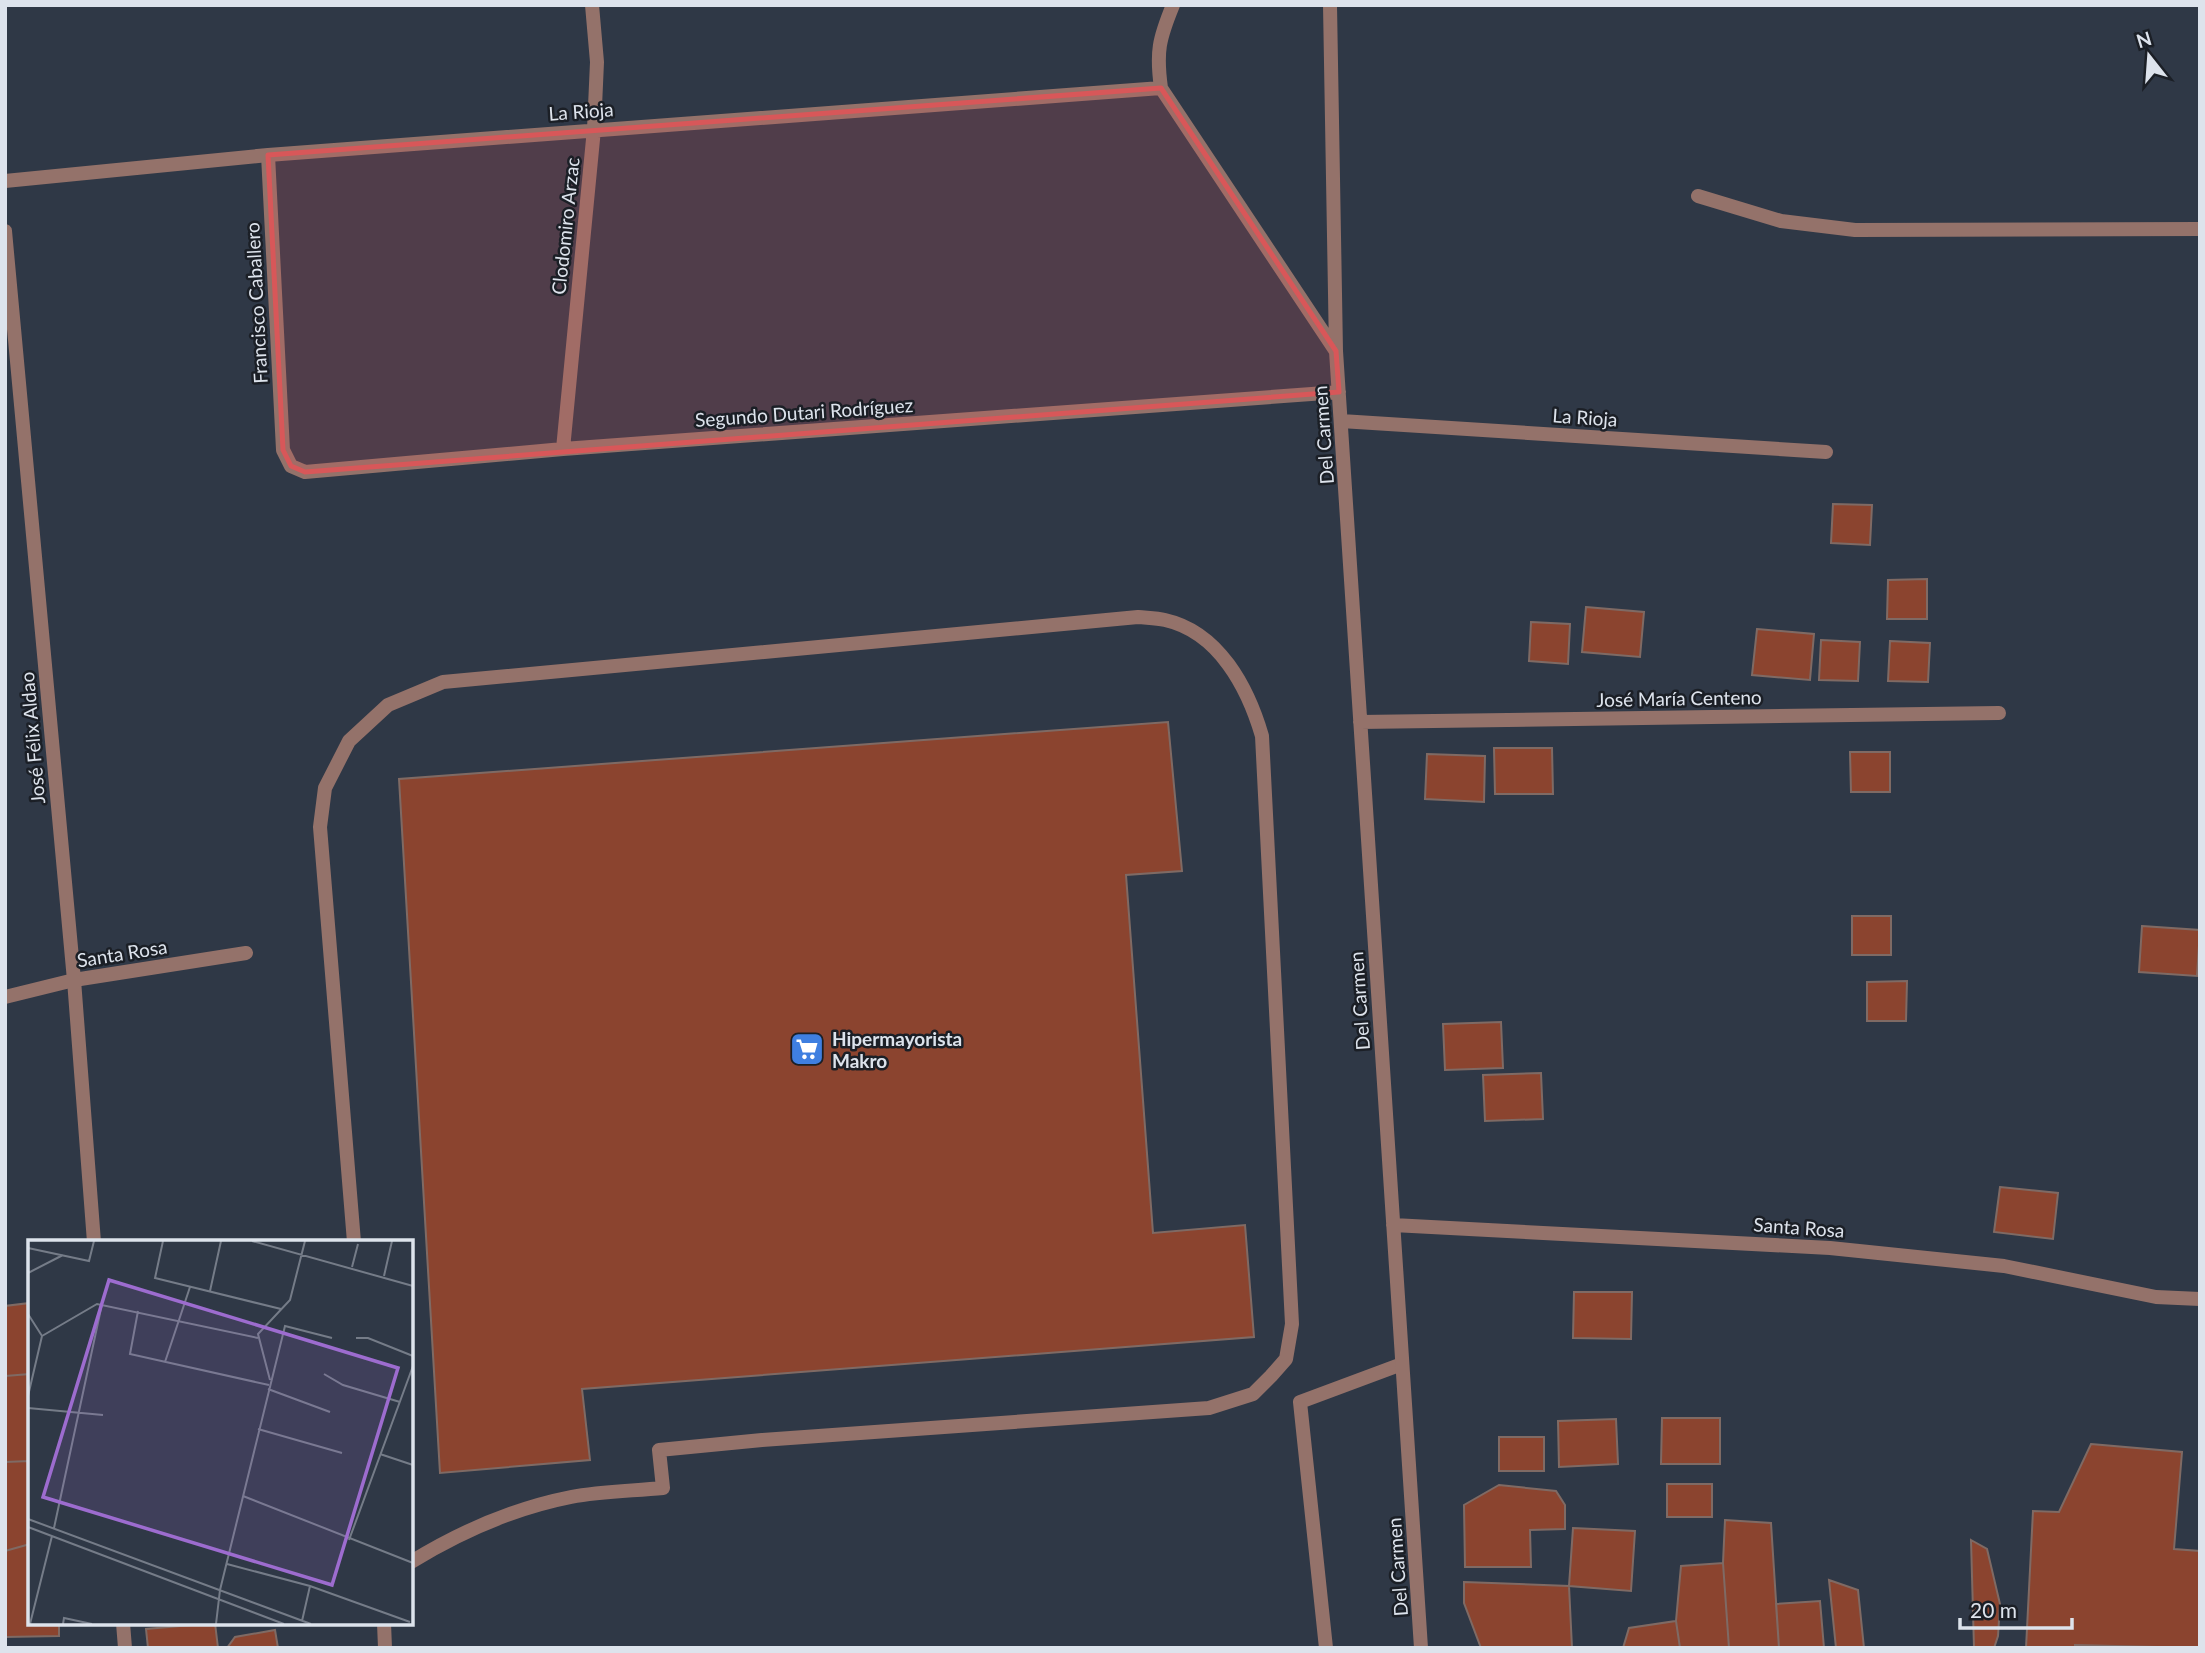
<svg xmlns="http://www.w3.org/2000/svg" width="2205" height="1653" viewBox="0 0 2205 1653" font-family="Lato,sans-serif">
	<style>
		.building { fill: #8b442f; stroke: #7f6a64; stroke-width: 2 }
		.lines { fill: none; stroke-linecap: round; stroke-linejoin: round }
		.lane { stroke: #94726a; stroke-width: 14 }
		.street { stroke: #94726a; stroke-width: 14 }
		.marked { fill: #d85759; fill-opacity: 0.2; stroke: #d85759; stroke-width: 5; stroke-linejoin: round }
		.labels { text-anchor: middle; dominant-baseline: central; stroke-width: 5; stroke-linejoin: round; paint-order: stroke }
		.street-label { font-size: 19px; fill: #dde3ec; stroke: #1b1f26 }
		.poi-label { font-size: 19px; font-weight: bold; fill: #dde3ec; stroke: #1b1f26; text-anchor: start }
		.inset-road { fill: none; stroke: #757c88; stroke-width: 2 }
		.view { fill: #9d6ccf; fill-opacity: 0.15; stroke: #9d6ccf; stroke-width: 3.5 }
		.inset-edge { fill: none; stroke: #dde3ec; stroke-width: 3.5 }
	</style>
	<rect width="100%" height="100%" fill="#2f3846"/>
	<path class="building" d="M1833,504L1872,505L1870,545L1831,543Z
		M1927,579V619H1887L1888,580Z
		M1586,607L1644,612L1640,657L1582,652Z
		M1531,622L1570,624L1568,664L1529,661Z
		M1757,629L1814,634L1810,680L1752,675Z
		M1821,640L1860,642L1858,681L1819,680Z
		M1890,641L1930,643L1928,682L1888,681Z
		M1168,722L1182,871L1126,875L1153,1233L1245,1225L1254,1337L582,1389L590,1460L440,1473L399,779Z
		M1494,748H1552L1553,794H1495Z
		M1850,752H1890V792H1851Z
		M1427,754L1485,756L1484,802L1425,799Z
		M1852,916H1891V955H1852Z
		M2142,926L2200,930L2197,976L2139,972Z
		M1907,981L1906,1021H1867V982Z
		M1501,1022L1503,1068L1445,1070L1443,1024Z
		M1541,1073L1543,1119L1485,1121L1483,1075Z
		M2000,1187L2058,1193L2053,1239L1994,1232Z
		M1574,1292H1632L1631,1339L1573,1338Z
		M30,1303V1374L5,1376V1306Z
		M30,1374V1461L5,1462V1376Z
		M1662,1418H1720V1464H1661Z
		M1616,1419L1618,1464L1559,1467L1558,1421Z
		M1499,1437H1544V1471H1499Z
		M2091,1444L2182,1452L2174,1549L2200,1551V1648L2075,1645V1648H2026L2033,1511L2059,1512Z
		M30,1461V1544L5,1551V1462Z
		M1667,1484H1712V1517H1667Z
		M1499,1485L1556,1491L1565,1505V1529L1530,1530L1531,1567H1465L1464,1505Z
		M1725,1520L1771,1523L1779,1648H1729L1723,1563Z
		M1573,1528L1635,1531L1631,1591L1569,1586Z
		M1971,1540L1987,1549L2000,1604L1998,1636L1994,1648H1974Z
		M30,1544V1623H59V1636L5,1637V1551Z
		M1723,1563L1729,1648H1680L1676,1621L1681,1566Z
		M1829,1580L1858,1590L1864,1648H1836Z
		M1464,1582L1569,1586L1572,1648H1481L1464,1603Z
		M1820,1601L1824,1648H1779L1776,1604Z
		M1676,1621L1680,1648H1623L1629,1628Z
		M215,1623L218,1648H148L146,1629Z
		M275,1630L278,1648H227L235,1637Z"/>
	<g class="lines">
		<path class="lane" d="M354,1242L320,827L325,788L349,741L388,705L443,682L1138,617C1147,618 1156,618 1165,620C1219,632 1248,688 1262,736L1292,1324L1286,1359L1271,1376L1253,1394L1209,1408L762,1440L659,1450L663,1488C633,1491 601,1491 571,1497C515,1508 460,1532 411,1562
			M384,1623L385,1648
			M1326,1648L1300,1402L1402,1364"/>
		<path class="street" d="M1173,5C1159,39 1156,52 1161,88L1335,350
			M1330,5L1336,351L1421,1648
			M268,155L283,450L291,466L305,472L563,449L1339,392
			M5,181L268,155L1161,88
			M1698,196L1781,221L1855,230L2200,229
			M5,231L74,980L94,1242
			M1341,421L1826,452
			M563,449L594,129L597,62L592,5
			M1360,722L1999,713
			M5,997L74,980L246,953
			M1393,1225L1830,1248L2004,1266L2156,1297L2200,1299
			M123,1623L125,1648"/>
	</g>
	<path class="marked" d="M1161,88L1336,351L1339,392L305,472L291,466L283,450L268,155Z"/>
	<defs>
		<g id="supermarket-square" transform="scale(1.75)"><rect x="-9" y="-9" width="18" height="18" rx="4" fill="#3f7fe0" stroke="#1b1f26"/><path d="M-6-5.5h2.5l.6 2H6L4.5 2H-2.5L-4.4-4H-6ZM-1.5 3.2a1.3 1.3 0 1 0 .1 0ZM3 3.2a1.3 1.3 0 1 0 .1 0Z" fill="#fff"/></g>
	</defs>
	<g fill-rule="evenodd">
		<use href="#supermarket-square" x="807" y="1049"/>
	</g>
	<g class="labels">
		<g class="street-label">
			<text transform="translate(581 111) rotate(-4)">La Rioja</text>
			<text transform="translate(565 226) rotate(-84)">Clodomiro Arzac</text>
			<text transform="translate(256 303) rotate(-93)">Francisco Caballero</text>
			<text transform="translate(804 412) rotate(-4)">Segundo Dutari Rodríguez</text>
			<text transform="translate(1585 417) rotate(4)">La Rioja</text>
			<text transform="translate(1323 435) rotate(-94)">Del Carmen</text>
			<text transform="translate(1679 698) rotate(-1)">José María Centeno</text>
			<text transform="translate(32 738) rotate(-95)">José Félix Aldao</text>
			<text transform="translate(122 953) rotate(-9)">Santa Rosa</text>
			<text transform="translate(1359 1001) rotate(-94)">Del Carmen</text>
			<text transform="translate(1799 1227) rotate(4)">Santa Rosa</text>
			<text transform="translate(1397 1567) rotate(-94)">Del Carmen</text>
		</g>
		<g class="poi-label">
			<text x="832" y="1038">Hipermayorista<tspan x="832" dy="22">Makro</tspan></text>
		</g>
	</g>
	<g transform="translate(28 1240)">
		<rect width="385" height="385" fill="#2f3846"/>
		<path class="inset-road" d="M135,1L127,38L253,69M224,1L385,46M0,8L61,21L66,1M324,27L330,4M0,33L35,15M356,36L364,1M182,51L193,1M110,71L102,114L241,145M0,74L14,96L69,64L230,98M328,98H340L385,116M137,122L162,47M296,134L315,145L372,162M242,140L230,94L262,60L277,1M240,149L302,172M0,156L14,96M0,168L75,175M230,189L314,213M352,214L385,225M215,256L385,323M0,279L283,384M0,287L256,384M26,288L74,64M321,300L385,126M199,324L282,346L382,382M274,381L282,346M2,384L24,296M35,384L36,378L64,384M188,384L192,350L257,86L304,98"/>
		<path class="view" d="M81,40L370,128L304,345L15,257Z"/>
		<rect width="385" height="385" class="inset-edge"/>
	</g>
	<rect width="2205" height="1653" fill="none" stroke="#dde3ec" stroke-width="14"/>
	<g transform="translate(2149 56) rotate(343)" stroke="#1b1f26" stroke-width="5" paint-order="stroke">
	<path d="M0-5L12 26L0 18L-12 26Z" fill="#dde3ec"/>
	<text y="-10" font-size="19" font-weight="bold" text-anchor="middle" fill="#dde3ec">N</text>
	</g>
	<path d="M1960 1618v10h112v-10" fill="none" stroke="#dde3ec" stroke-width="3.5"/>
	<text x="1970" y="1618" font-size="21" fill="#dde3ec" stroke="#1b1f26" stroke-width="5" paint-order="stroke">20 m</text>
</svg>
